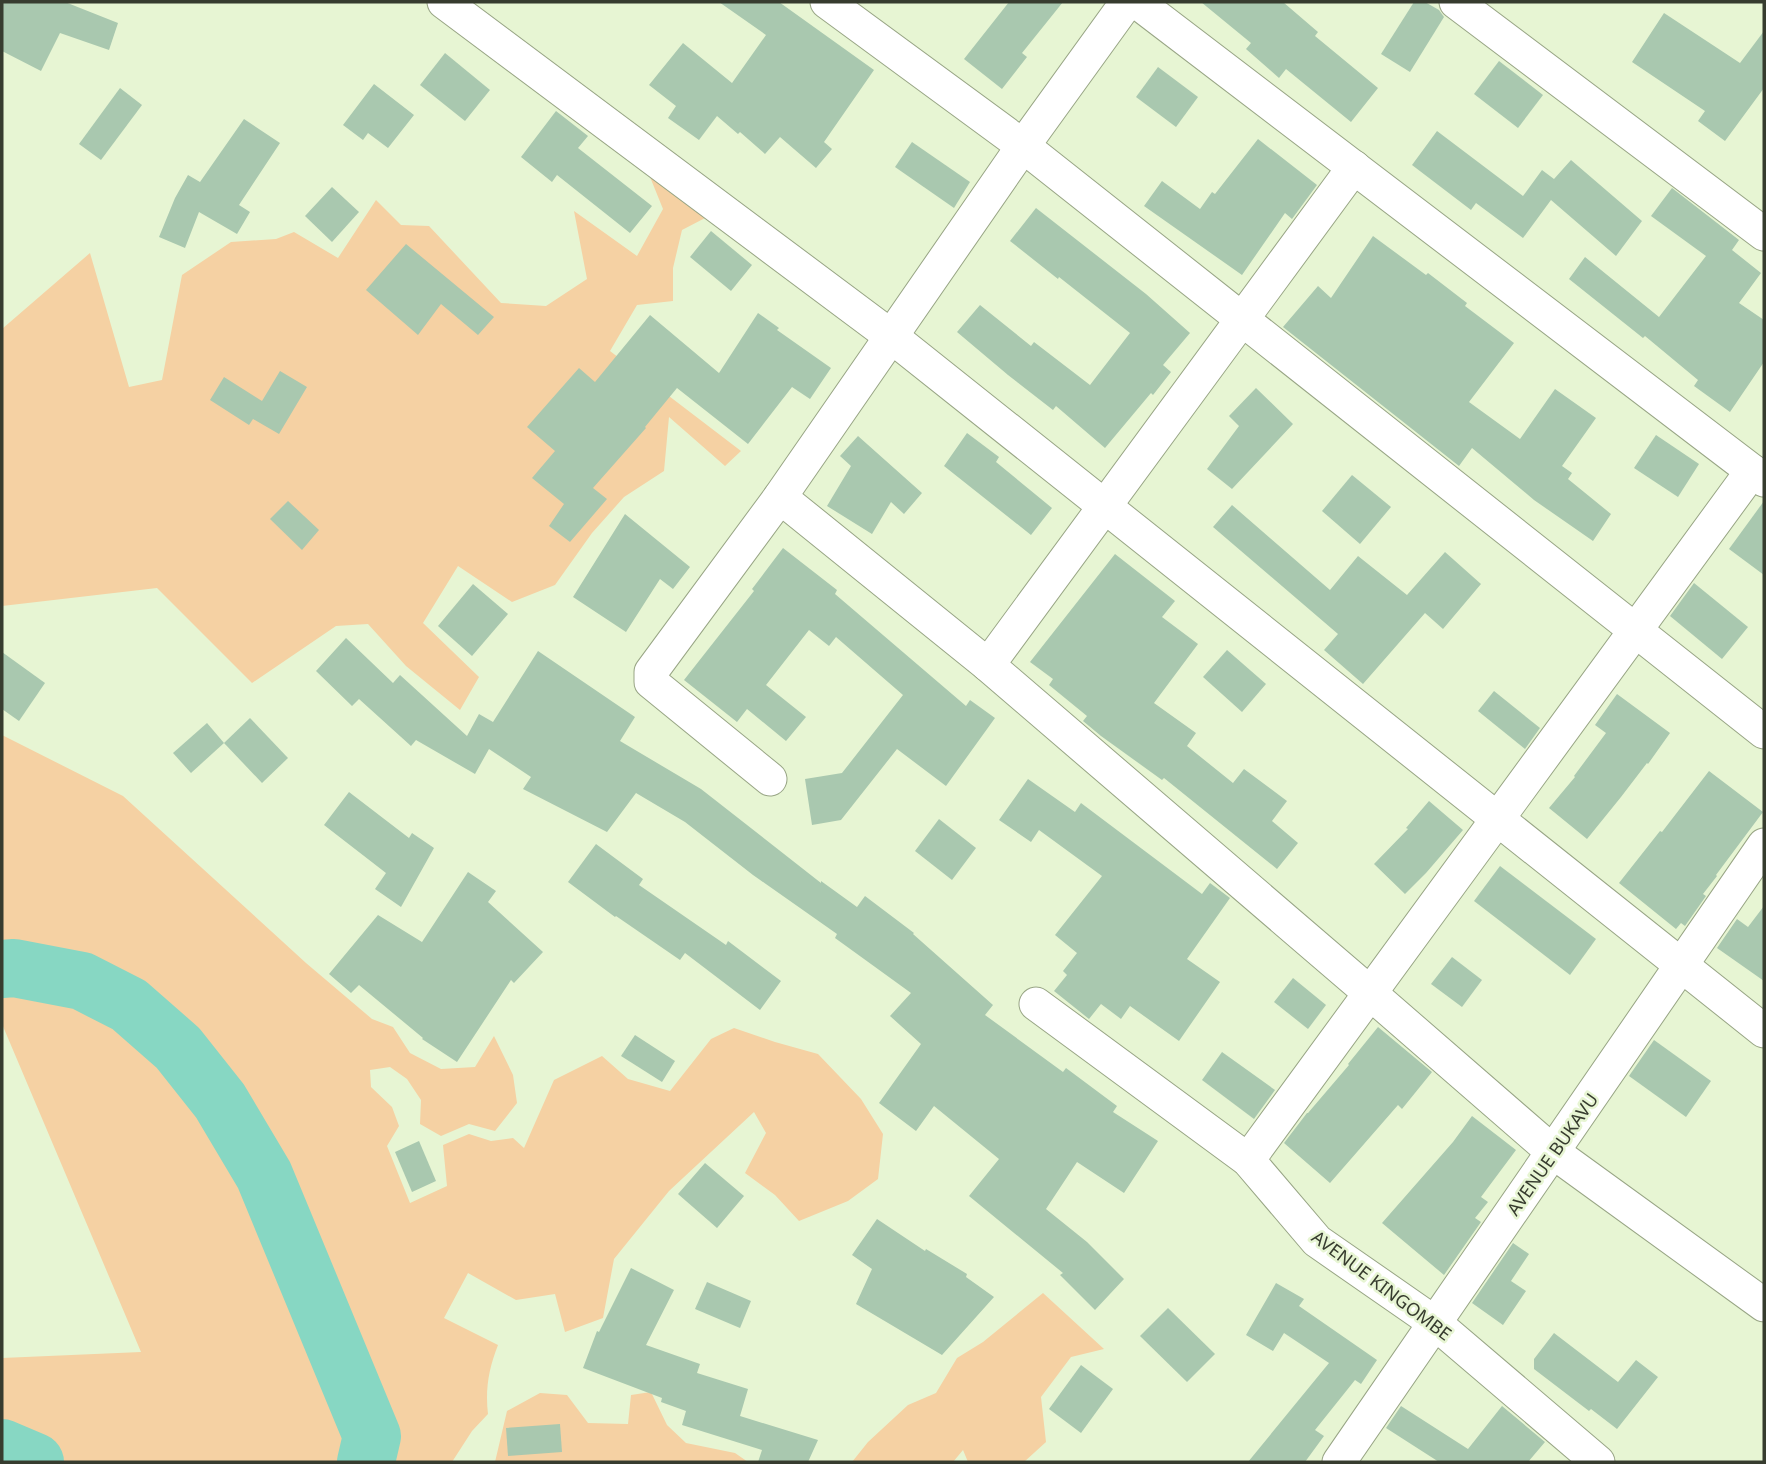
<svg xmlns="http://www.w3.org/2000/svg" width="1766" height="1464" font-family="'Noto Sans',sans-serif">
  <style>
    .green { fill: #f5d1a3 }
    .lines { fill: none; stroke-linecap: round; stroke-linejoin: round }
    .river { stroke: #87d7c3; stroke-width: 58 }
    .building { fill: #a9c8af }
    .minor-casing { stroke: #98a585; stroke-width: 35 }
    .minor { stroke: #fff; stroke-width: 33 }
    .labels { text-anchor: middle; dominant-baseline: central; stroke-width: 5; stroke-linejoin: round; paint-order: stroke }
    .street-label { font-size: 18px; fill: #373c2f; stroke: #e7f5d3 }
  </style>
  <rect width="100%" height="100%" fill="#e7f5d3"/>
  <g class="green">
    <path d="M 648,172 L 707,217 L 682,230 L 673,268 L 673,301 L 637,305 L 610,351 L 741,451 L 725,466 L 669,417 L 664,471 L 624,497 L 592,533 L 555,585 L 512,602 L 458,566 L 423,623 L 479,677 L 460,710 L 406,666 L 368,624 L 336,626 L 252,683 L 157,588 L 2,606 L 2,329 L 90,253 L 129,387 L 162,380 L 182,275 L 231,242 L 276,239 L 294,232 L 338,258 L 376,200 L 401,225 L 429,226 L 501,303 L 546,306 L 587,279 L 574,211 L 637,256 L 663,209 Z"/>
    <path d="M 2,735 L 123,796 L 306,963 L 372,1019 L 393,1027 L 410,1053 L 441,1069 L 475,1067 L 494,1036 L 513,1075 L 517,1103 L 495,1131 L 469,1124 L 441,1136 L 420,1124 L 421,1100 L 407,1079 L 390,1067 L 370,1070 L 371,1087 L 392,1107 L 399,1126 L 387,1146 L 410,1203 L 447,1186 L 443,1145 L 469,1134 L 491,1141 L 513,1138 L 524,1148 L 554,1080 L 602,1056 L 628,1079 L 670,1091 L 711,1039 L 734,1028 L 775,1042 L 818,1054 L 861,1099 L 883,1134 L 878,1179 L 848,1201 L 799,1221 L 775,1195 L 745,1173 L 766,1133 L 754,1112 L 669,1191 L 614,1259 L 603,1318 L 565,1332 L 555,1294 L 516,1300 L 468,1273 L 444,1318 L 498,1345 C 489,1368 485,1389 488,1414 L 472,1431 L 452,1462 L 2,1462 L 2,1358 L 141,1352 L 2,1024 Z"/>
    <path d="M 1043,1293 L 1104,1349 L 1071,1357 L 1041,1397 L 1046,1442 L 1024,1462 L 968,1462 L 963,1450 L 953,1462 L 852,1462 L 868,1442 L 908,1405 L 936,1393 L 957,1358 L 983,1342 Z"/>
    <path d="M 651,1392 L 667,1425 L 686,1443 L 735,1453 L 748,1462 L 495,1462 L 507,1411 L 540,1393 L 567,1395 L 588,1423 L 628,1424 L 631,1395 Z"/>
  </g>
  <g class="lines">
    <g class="river">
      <path d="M 2,969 L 14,968 L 82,981 L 129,1005 L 178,1048 L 220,1101 L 264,1175 L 372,1436 L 366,1462"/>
      <path d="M 2,1448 L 35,1462"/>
    </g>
  </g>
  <g class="building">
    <path d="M 2,2 L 65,2 L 118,23 L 109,50 L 60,33 L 41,71 L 2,51 Z"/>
    <path d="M 719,2 L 779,2 L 874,70 L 824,142 L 832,149 L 816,168 L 780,137 L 765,154 L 740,132 L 738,134 L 717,116 L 699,140 L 668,118 L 676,106 L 649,85 L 683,43 L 732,83 L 766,35 Z"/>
    <path d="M 1009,2 L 1063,2 L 1022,53 L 1027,57 L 1002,89 L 964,59 Z"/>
    <path d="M 1201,2 L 1283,2 L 1318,32 L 1315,36 L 1378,88 L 1351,122 L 1286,69 L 1279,78 L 1246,49 L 1251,43 Z"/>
    <path d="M 1414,2 L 1425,2 L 1439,10 L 1444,17 L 1410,72 L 1381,54 Z"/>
    <path d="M 1664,13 L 1740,63 L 1764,31 L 1764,88 L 1725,141 L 1698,121 L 1705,111 L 1632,62 Z"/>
    <path d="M 445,53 L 490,90 L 465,121 L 420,85 Z"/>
    <path d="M 1499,61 L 1543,95 L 1518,128 L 1474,94 Z"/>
    <path d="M 1158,67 L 1198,97 L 1176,127 L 1136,97 Z"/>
    <path d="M 374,84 L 414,115 L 388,148 L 368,133 L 363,140 L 343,125 Z"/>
    <path d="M 120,88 L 142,105 L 101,160 L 79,144 Z"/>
    <path d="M 556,111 L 588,136 L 578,148 L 652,206 L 630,233 L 557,175 L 552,182 L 521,157 Z"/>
    <path d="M 244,119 L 280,143 L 239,205 L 250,212 L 237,234 L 199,212 L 185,248 L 159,237 L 175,198 L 188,175 L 200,182 Z"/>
    <path d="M 1437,131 L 1523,196 L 1542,170 L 1554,179 L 1571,160 L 1642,221 L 1616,256 L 1551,200 L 1523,238 L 1476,203 L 1471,210 L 1412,165 Z"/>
    <path d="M 1258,139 L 1317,185 L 1292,219 L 1285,213 L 1242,275 L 1144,206 L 1162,181 L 1200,209 L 1212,192 L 1215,194 Z"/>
    <path d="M 912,142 L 970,182 L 954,208 L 895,167 Z"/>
    <path d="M 332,187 L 359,212 L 332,242 L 305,216 Z"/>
    <path d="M 1672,188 L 1739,240 L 1732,250 L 1761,273 L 1739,303 L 1764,320 L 1764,362 L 1730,412 L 1694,386 L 1698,380 L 1645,336 L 1643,338 L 1569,279 L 1585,257 L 1659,317 L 1706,256 L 1651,216 Z"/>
    <path d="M 1036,208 L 1146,294 L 1190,333 L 1163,365 L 1171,372 L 1153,395 L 1151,393 L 1105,448 L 1056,406 L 1053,410 L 1008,375 L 957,332 L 980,305 L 1031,346 L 1034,342 L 1090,385 L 1130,333 L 1059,277 L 1058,279 L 1010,241 Z"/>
    <path d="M 711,231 L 752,265 L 731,291 L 690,257 Z"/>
    <path d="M 1373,236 L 1426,275 L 1428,273 L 1467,303 L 1465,306 L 1514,343 L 1469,402 L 1520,439 L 1555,389 L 1596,418 L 1562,466 L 1572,473 L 1568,479 L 1611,514 L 1593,541 L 1534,500 L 1472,448 L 1459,466 L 1283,327 L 1318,286 L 1331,298 Z"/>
    <path d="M 406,244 L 494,317 L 478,335 L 441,304 L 418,335 L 366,290 Z"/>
    <path d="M 758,313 L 779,328 L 777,330 L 831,368 L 810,399 L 792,387 L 748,444 L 677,388 L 645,427 L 646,428 L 593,488 L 607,499 L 570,542 L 549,526 L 564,504 L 532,478 L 555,451 L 527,427 L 579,368 L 595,382 L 650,315 L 719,373 Z"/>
    <path d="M 280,371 L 307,387 L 279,434 L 253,419 L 249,425 L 210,400 L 224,377 L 262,401 Z"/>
    <path d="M 1256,388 L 1293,424 L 1232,489 L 1207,469 L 1239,426 L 1229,416 Z"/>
    <path d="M 967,433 L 999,457 L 996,462 L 1052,508 L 1031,535 L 944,466 Z"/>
    <path d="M 1656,435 L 1699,464 L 1678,497 L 1634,468 Z"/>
    <path d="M 858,436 L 922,493 L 904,514 L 891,502 L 872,534 L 827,506 L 851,466 L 840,456 Z"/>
    <path d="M 1352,475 L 1391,507 L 1360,544 L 1322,511 Z"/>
    <path d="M 288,501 L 319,530 L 302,550 L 270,519 Z"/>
    <path d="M 1764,501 L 1764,575 L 1729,549 Z"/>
    <path d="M 1232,505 L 1330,590 L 1358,556 L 1407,595 L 1445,552 L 1481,584 L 1443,629 L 1425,613 L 1363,684 L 1324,650 L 1338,634 L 1213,527 Z"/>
    <path d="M 625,514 L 690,567 L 673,589 L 660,579 L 626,632 L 573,597 Z"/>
    <path d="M 783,548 L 837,590 L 835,594 L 966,706 L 970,700 L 995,718 L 946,786 L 897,749 L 841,820 L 812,825 L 805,779 L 842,773 L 903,695 L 836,637 L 829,646 L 809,630 L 766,685 L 806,717 L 786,741 L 747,709 L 737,722 L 684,680 L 754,591 L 752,589 Z"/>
    <path d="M 1115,554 L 1175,601 L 1162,617 L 1198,644 L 1154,703 L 1196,733 L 1187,746 L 1233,783 L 1244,769 L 1287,801 L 1272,821 L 1298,843 L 1277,869 L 1164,778 L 1162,780 L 1101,736 L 1083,721 L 1087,716 L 1049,685 L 1053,679 L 1030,662 Z"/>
    <path d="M 1694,583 L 1748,627 L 1722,659 L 1670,616 Z"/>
    <path d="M 473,584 L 508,614 L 472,656 L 438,626 Z"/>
    <path d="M 346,638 L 393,683 L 400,675 L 467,736 L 479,714 L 493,722 L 538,651 L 635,717 L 620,741 L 701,789 L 821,883 L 821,881 L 857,907 L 865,896 L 914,933 L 913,934 L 993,1005 L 985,1015 L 1063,1072 L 1066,1068 L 1117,1106 L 1113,1112 L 1158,1141 L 1124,1193 L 1077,1162 L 1046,1209 L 1087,1242 L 1124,1279 L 1095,1310 L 1060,1275 L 1063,1273 L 969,1196 L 999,1159 L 934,1106 L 916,1131 L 879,1103 L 921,1044 L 890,1016 L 911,993 L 835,938 L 837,934 L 753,875 L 685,822 L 636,793 L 607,832 L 523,789 L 531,777 L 489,749 L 475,774 L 416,740 L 411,746 L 359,699 L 352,706 L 316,671 Z"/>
    <path d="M 1227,650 L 1266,684 L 1242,712 L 1203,677 Z"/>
    <path d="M 2,652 L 45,683 L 19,721 L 2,709 Z"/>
    <path d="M 1494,691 L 1540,728 L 1525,749 L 1478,711 Z"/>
    <path d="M 1617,694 L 1670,733 L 1648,764 L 1647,763 L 1621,797 L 1587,839 L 1549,808 L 1575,777 L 1574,776 L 1606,733 L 1595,725 Z"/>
    <path d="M 250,718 L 288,758 L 262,783 L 224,743 Z"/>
    <path d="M 207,723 L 224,743 L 191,773 L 173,753 Z"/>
    <path d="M 1709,771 L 1763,812 L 1716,875 L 1717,876 L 1703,894 L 1706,896 L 1685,926 L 1681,923 L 1676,929 L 1619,883 L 1660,831 L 1662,832 Z"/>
    <path d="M 1028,779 L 1075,812 L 1081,803 L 1202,894 L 1210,883 L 1230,898 L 1187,959 L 1220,982 L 1179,1041 L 1130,1006 L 1121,1019 L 1101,1004 L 1089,1019 L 1054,991 L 1067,975 L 1063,971 L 1077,953 L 1055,935 L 1102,876 L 1039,830 L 1031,842 L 999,820 Z"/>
    <path d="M 349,792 L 409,838 L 412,833 L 434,848 L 401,907 L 375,889 L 386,873 L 324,825 Z"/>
    <path d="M 1429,801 L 1463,830 L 1426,873 L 1405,894 L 1374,864 L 1408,829 L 1406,828 Z"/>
    <path d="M 939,819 L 976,848 L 952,880 L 915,851 Z"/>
    <path d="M 596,844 L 643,879 L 639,885 L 726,945 L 728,941 L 781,981 L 760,1010 L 685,953 L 680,960 L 616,916 L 615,917 L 568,882 Z"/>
    <path d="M 1500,866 L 1596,939 L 1570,975 L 1474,901 Z"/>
    <path d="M 468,872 L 496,891 L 488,902 L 543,952 L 514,983 L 511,980 L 457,1062 L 422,1039 L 423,1038 L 359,985 L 351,993 L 329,974 L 378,915 L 422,942 Z"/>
    <path d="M 1764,906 L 1764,981 L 1717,948 L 1737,919 L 1748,927 Z"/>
    <path d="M 1452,957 L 1482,980 L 1462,1007 L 1431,984 Z"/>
    <path d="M 1293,978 L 1326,1005 L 1308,1029 L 1274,1002 Z"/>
    <path d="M 1378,1027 L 1432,1072 L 1402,1109 L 1398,1105 L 1330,1183 L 1284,1143 L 1307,1113 L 1308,1113 L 1349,1065 L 1348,1064 Z"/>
    <path d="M 635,1035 L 675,1061 L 662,1082 L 621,1056 Z"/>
    <path d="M 1654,1040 L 1711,1081 L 1686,1117 L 1629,1076 Z"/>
    <path d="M 1222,1052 L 1275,1090 L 1254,1119 L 1202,1080 Z"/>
    <path d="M 1472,1116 L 1516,1150 L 1481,1197 L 1488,1202 L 1475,1218 L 1481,1222 L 1444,1275 L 1382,1223 L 1453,1142 Z"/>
    <path d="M 419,1141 L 436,1181 L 412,1192 L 395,1152 Z"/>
    <path d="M 705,1163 L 744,1196 L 717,1228 L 678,1194 Z"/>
    <path d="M 877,1219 L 925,1251 L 926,1249 L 967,1274 L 966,1277 L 994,1297 L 942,1355 L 856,1304 L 872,1269 L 852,1255 Z"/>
    <path d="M 1513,1243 L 1529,1254 L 1511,1281 L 1526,1291 L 1503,1325 L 1472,1303 Z"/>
    <path d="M 631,1268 L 674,1290 L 646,1345 L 700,1364 L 697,1373 L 748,1389 L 740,1416 L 818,1440 L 808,1462 L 758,1462 L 762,1450 L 682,1425 L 686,1411 L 661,1402 L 662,1398 L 583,1368 L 597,1331 L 599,1332 Z"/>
    <path d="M 707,1282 L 751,1301 L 740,1328 L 695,1309 Z"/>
    <path d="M 1276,1283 L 1304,1299 L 1299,1306 L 1377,1360 L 1361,1384 L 1355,1380 L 1315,1430 L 1324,1436 L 1305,1462 L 1248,1462 L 1329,1363 L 1284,1333 L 1273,1351 L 1246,1335 Z"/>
    <path d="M 1168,1308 L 1215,1354 L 1187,1382 L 1140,1336 Z"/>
    <path d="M 1554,1333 L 1618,1382 L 1636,1360 L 1658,1377 L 1617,1429 L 1591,1409 L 1589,1411 L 1534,1369 L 1534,1359 Z"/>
    <path d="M 1081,1365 L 1113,1389 L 1081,1433 L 1049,1409 Z"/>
    <path d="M 1401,1406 L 1468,1449 L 1502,1406 L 1545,1442 L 1528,1462 L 1439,1462 L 1386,1428 Z"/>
    <path d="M 560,1424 L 562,1452 L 508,1456 L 506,1428 Z"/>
  </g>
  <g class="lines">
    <g class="minor-casing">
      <g id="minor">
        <path d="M 444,2 L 892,337 L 1764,1031"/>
        <path d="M 827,2 L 1023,146 L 1764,732"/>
        <path d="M 1137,2 L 1764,480"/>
        <path d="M 1456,2 L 1764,234"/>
        <path d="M 780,497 L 988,665 L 1370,993 L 1553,1152 L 1764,1305"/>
        <path d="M 988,665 L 1354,167"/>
        <path d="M 770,779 L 651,682 L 651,672 L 780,497 L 1023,146 L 1127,2"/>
        <path d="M 1036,1004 L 1248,1160 L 1317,1241 L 1435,1323 L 1598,1462"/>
        <path d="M 1248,1160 L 1752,471"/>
        <path d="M 1339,1462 L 1764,845"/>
      </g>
    </g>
    <use href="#minor" class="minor"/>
  </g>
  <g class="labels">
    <g class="street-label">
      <text transform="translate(1552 1154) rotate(-55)">AVENUE BUKAVU</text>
      <text transform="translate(1382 1285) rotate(37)">AVENUE KINGOMBE</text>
    </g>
  </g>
  <rect width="1766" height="1464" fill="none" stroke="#373c2f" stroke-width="7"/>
</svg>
